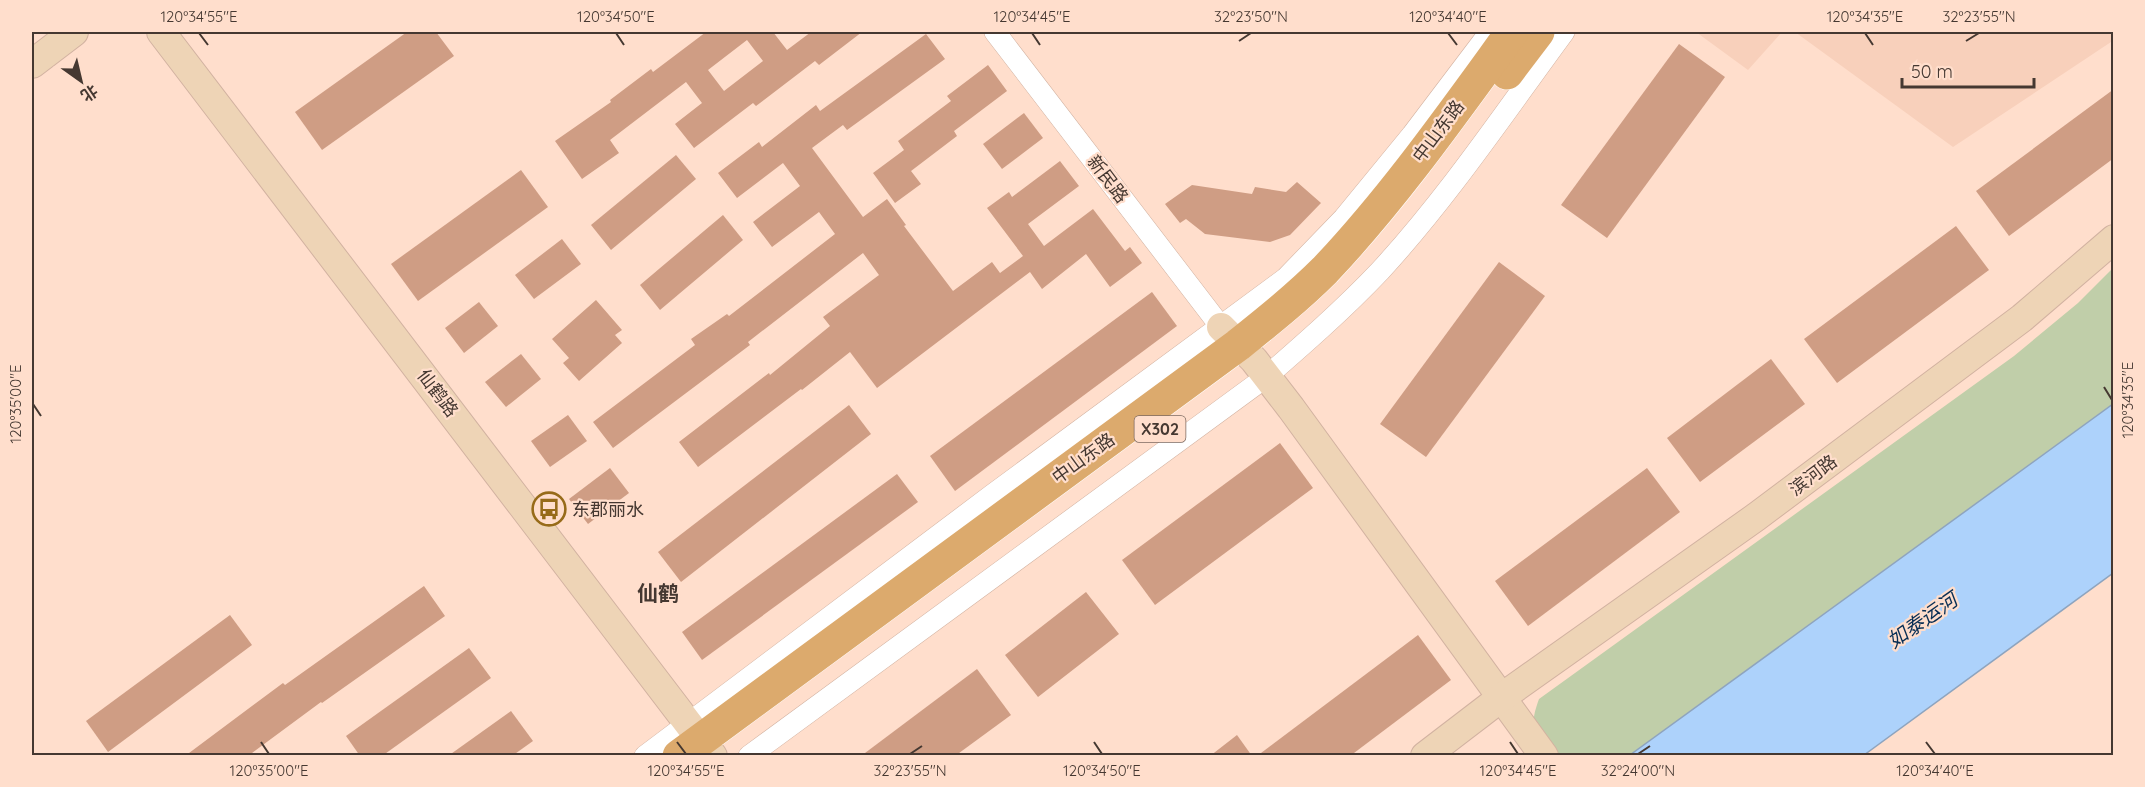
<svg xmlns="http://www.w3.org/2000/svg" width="2145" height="787" font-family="Quicksand,'Noto Sans SC',sans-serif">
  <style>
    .built { fill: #f8d0bb }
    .green { fill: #c0cea9 }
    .water { fill: #add2fb; stroke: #8ea4be; stroke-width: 1.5 }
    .building { fill: #cf9d84; fill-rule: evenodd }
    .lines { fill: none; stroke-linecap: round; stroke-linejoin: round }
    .street-casing { stroke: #d2b2a1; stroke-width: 22 }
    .secondary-casing { stroke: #d2b2a1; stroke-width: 30 }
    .primary-casing { stroke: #fff; stroke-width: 34 }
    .street { stroke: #fff; stroke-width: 21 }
    .secondary { stroke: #eed4b6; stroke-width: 28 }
    .primary { stroke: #dcaa6d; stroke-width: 33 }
    .ticks { fill: none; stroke: #453831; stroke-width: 2 }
    .labels { text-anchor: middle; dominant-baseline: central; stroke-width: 4.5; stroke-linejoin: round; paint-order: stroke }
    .shield { fill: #ffdecc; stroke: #7d6a60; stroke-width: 1.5 }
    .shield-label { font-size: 16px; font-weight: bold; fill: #453831 }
    .street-label { font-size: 18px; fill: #453831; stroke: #ffdecc }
    .poi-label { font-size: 18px; fill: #453831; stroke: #ffdecc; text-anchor: start }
    .water-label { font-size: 20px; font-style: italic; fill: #092f55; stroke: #ffdecc }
    .quarter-label { font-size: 21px; font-weight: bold; fill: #453831; stroke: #ffdecc }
    .neatline { fill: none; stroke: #453831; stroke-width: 2 }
    .ticks-label { font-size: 15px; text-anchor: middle; fill: #453831 }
  </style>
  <rect width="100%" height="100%" fill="#ffdecc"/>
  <g class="built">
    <path d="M 1696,32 L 1782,32 L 1748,70 Z"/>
    <path d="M 1795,32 L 2113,32 L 2114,40 L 1953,147 Z"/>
  </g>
  <path class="green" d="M 2113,268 L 2113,404 L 1630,755 L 1552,755 C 1535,732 1528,729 1539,699 L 2014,356 L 2078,303 Z"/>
  <path class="water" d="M 2113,404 L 2113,573 L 1864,755 L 1630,755 Z"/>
  <g class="building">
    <path d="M 407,32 L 436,32 L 454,56 L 322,150 L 295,112 Z"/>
    <path d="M 706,32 L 773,32 L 787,50 L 811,32 L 862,32 L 819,65 L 815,61 L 756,106 L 753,103 L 694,148 L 675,124 L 702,103 L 686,82 L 610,140 L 619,153 L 582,179 L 555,141 L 611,102 L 610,100 L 651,69 L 653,72 ZM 747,40 L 763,61 L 724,91 L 708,70 Z"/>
    <path d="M 926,34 L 945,59 L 847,130 L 843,125 L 812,148 L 863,217 L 887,199 L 906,225 L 904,226 L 953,291 L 992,262 L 1000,273 L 1023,256 L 987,208 L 1009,192 L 1012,197 L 1060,161 L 1079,186 L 1028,224 L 1044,246 L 1093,209 L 1125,251 L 1130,247 L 1142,263 L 1110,287 L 1086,254 L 1042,289 L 1030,272 L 877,388 L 850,352 L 802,390 L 801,389 L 698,467 L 679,442 L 769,373 L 770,375 L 830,326 L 823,317 L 879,275 L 863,253 L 748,342 L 750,345 L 613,448 L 593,422 L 695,345 L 691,339 L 727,314 L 729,316 L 835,234 L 819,212 L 772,247 L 753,222 L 800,186 L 783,163 L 737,198 L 718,173 L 759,142 L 762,147 L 816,105 L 820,111 Z"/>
    <path d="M 1679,44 L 1725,77 L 1607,238 L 1561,205 Z"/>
    <path d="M 988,65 L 1007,91 L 954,131 L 957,136 L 911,171 L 921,184 L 895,203 L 873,173 L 904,150 L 898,141 L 951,101 L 947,96 Z"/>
    <path d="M 2114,89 L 2114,158 L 2009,236 L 1976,191 Z"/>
    <path d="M 1024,113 L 1043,138 L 1002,169 L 983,144 Z"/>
    <path d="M 676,155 L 696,179 L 611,250 L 591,225 Z"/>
    <path d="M 521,170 L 548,207 L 418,301 L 391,264 Z"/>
    <path d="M 1297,182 L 1321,203 L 1290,235 L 1270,242 L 1205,234 L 1186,219 L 1180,223 L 1165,204 L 1192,185 L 1252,194 L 1255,187 L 1286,192 Z"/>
    <path d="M 723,215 L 743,240 L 660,310 L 640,285 Z"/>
    <path d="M 1956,226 L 1989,270 L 1837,383 L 1804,339 Z"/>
    <path d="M 562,239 L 581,264 L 534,299 L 515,275 Z"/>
    <path d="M 1499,262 L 1545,296 L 1426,457 L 1380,424 Z"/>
    <path d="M 1152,292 L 1177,326 L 955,491 L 930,456 Z"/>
    <path d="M 596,300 L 622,330 L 615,335 L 622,343 L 579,381 L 563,363 L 569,358 L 552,339 Z"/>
    <path d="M 479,302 L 498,326 L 464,353 L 445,328 Z"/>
    <path d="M 521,354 L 541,379 L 506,407 L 485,382 Z"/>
    <path d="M 1771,359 L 1805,404 L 1700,482 L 1667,438 Z"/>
    <path d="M 849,405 L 871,434 L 681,582 L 658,552 Z"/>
    <path d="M 568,415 L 587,441 L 550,467 L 531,441 Z"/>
    <path d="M 1280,443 L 1313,488 L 1155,605 L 1122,560 Z"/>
    <path d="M 610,468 L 629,493 L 588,524 L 569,499 Z"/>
    <path d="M 1647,468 L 1680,512 L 1528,626 L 1495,581 Z"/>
    <path d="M 897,474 L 918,502 L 702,660 L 682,632 Z"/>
    <path d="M 424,586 L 445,616 L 322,703 L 321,702 L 248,756 L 185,756 L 283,683 L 285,685 Z"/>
    <path d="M 1086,592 L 1119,634 L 1038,697 L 1005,655 Z"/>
    <path d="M 230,615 L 252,645 L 108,752 L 86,721 Z"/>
    <path d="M 1418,635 L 1451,680 L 1350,756 L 1257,756 Z"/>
    <path d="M 469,648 L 491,678 L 382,756 L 360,756 L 346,736 Z"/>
    <path d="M 977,669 L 1011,715 L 955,756 L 861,756 Z"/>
    <path d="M 511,711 L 533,741 L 512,756 L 448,756 Z"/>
    <path d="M 1237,735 L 1252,756 L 1210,756 Z"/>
  </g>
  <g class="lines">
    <g class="street-casing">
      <g id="street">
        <path d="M 995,32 L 1221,327"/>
        <path d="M 645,756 L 992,495 L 1286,278 L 1344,218 L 1412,135 L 1490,32"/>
        <path d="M 749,756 L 1266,377 C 1305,343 1344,309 1380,271 C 1448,197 1505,112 1564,32"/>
      </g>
    </g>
    <g class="secondary-casing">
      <g id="secondary">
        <path d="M 161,32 L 713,756"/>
        <path d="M 32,64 L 74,32"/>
        <path d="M 1221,327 L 1254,360 L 1291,408 L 1544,756"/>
        <path d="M 1425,756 L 1502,697 L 1756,517 L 2022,318 L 2114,239"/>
      </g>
    </g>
    <g class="primary-casing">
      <g id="primary">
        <path d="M 1507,73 L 1538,32"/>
        <path d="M 679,756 L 1238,345 C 1268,321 1298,297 1325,270 C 1394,197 1453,113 1512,32"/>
      </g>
    </g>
    <use href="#street" class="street"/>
    <use href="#secondary" class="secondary"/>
    <use href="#primary" class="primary"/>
  </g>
  <path class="ticks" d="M 199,33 L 208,45M 616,33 L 624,45M 1032,33 L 1040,45M 1448,33 L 1457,45M 1865,33 L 1873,45M 1239,41 L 1251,33M 1966,41 L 1979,33M 2104,387 L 2112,400M 33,404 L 41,416M 261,742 L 269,754M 677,742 L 686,754M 1094,742 L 1102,754M 1510,742 L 1518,754M 1926,742 L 1935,754M 910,754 L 922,746M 1638,754 L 1650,746"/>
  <defs>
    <g id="bus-ring" transform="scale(1.725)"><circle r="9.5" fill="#ffdecc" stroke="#976b19" stroke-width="1.5"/><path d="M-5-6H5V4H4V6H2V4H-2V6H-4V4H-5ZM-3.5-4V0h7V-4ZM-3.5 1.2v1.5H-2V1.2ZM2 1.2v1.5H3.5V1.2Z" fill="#976b19"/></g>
  </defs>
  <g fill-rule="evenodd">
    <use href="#bus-ring" x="549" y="509"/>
  </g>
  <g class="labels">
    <rect class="shield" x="1134.5" y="416" width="51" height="26" rx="4.5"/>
    <g class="shield-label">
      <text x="1160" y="429">X302</text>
    </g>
    <g class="street-label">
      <text transform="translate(1438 131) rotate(-53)">中山东路</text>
      <text transform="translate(1108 179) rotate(53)">新民路</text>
      <text transform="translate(438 393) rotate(53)">仙鹤路</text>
      <text transform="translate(1083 458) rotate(-36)">中山东路</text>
      <text transform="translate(1813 475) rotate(-37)">滨河路</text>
    </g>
    <g class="poi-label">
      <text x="572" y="509">东郡丽水</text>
    </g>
    <g class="water-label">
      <text transform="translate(1922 620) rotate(-35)">如泰运河</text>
    </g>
    <g class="quarter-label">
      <text x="658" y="593">仙鹤</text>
    </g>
  </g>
  <rect width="2145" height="787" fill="none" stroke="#ffdecc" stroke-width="66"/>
  <g transform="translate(81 81) rotate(146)" stroke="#ffdecc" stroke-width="4.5" paint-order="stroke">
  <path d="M0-4.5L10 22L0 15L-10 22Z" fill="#453831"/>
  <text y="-9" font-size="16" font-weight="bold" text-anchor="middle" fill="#453831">北</text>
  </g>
  <path d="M1902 78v9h132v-9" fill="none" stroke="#453831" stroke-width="3"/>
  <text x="1911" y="78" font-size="18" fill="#453831" stroke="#ffdecc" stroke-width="4.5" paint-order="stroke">50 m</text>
  <rect x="33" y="33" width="2079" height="721" class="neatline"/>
  <g class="ticks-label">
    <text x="199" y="22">120°34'55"E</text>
    <text x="616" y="22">120°34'50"E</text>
    <text x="1032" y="22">120°34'45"E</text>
    <text x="1251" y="22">32°23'50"N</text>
    <text x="1448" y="22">120°34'40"E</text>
    <text x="1865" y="22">120°34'35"E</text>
    <text x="1979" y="22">32°23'55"N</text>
    <text transform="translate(2128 400) rotate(-90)" y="5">120°34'35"E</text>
    <text transform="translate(16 404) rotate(-90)" y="5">120°35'00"E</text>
    <text x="269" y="776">120°35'00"E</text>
    <text x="686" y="776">120°34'55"E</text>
    <text x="910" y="776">32°23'55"N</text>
    <text x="1102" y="776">120°34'50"E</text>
    <text x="1518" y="776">120°34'45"E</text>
    <text x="1638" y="776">32°24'00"N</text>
    <text x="1935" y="776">120°34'40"E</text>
  </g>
</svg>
